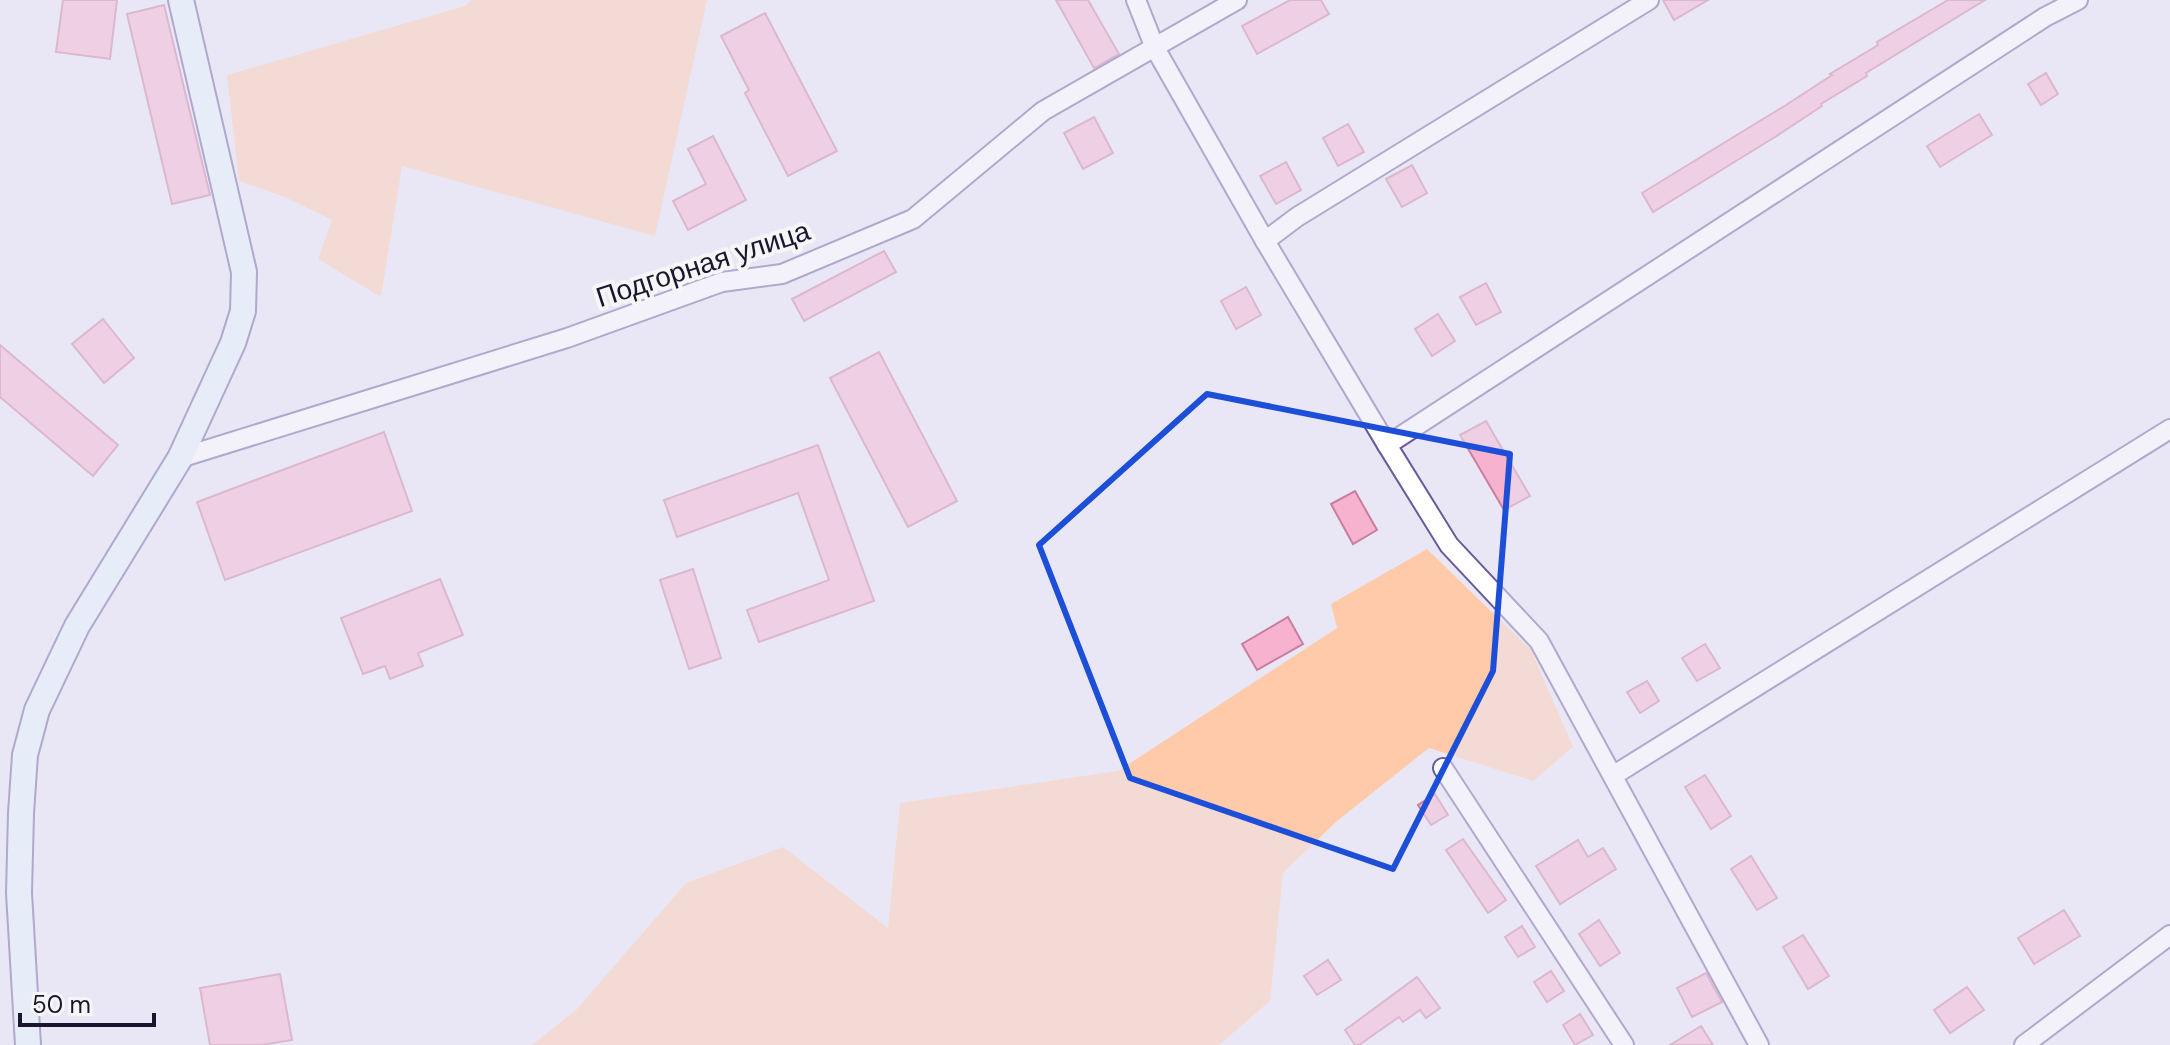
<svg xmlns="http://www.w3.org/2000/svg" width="2170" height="1045" font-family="'DM Sans',sans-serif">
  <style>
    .green { fill: #ffcaaa }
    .building { fill: #f6b2ce; stroke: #ca7e9e; stroke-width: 2 }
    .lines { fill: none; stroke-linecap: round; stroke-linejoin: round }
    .street-casing { stroke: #6a5b9c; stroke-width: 22 }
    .secondary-casing { stroke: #6a5b9c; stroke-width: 28 }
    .street { stroke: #fff; stroke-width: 18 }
    .secondary { stroke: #e3f2fa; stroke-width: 24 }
    .marked { fill: none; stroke: #1d4ed8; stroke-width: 6; stroke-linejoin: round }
    .labels { text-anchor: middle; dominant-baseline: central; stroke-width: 8; stroke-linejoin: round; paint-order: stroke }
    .street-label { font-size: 28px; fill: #1c1530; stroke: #f6f6f6 }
  </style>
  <rect width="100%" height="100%" fill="#e9e7f6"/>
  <g class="green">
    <path d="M 472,0 L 707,0 L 655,236 L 402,166 L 381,297 L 318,259 L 332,220 L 285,197 L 239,181 L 227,75 L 465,6 Z"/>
    <path d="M 1427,549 L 1531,650 L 1573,747 L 1533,781 L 1429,748 L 1337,821 L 1283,873 L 1270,1001 L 1219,1045 L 532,1045 L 577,1009 L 686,883 L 783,847 L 888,928 L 900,803 L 1118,771 L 1337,628 L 1331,604 Z"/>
  </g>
  <g class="building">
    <path d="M 63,0 L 117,0 L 110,59 L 56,52 Z"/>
    <path d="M 1056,0 L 1088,0 L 1119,54 L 1094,68 Z"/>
    <path d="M 1290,0 L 1321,0 L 1329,14 L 1257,54 L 1242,26 Z"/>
    <path d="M 1663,0 L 1708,0 L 1674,20 Z"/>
    <path d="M 1948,0 L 1985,0 L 1866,73 L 1867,76 L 1821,104 L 1822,106 L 1775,137 L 1653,212 L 1642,193 L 1786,105 L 1832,75 L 1830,74 L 1878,45 L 1877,42 Z"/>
    <path d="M 164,5 L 210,195 L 172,204 L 127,14 Z"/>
    <path d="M 765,13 L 837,151 L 788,176 L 745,93 L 749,90 L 721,36 Z"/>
    <path d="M 2046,73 L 2058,94 L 2041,105 L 2028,84 Z"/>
    <path d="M 1979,114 L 1992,135 L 1940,167 L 1927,146 Z"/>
    <path d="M 1094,117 L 1113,153 L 1083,169 L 1064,133 Z"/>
    <path d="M 1348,124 L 1364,152 L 1338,166 L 1323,138 Z"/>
    <path d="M 713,136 L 746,200 L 688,230 L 673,201 L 706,184 L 688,149 Z"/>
    <path d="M 1286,162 L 1301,190 L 1276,204 L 1260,176 Z"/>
    <path d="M 1412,165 L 1427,193 L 1402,207 L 1386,179 Z"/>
    <path d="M 884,251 L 896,272 L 804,321 L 792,299 Z"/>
    <path d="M 1486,283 L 1501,312 L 1476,325 L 1460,297 Z"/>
    <path d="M 1246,287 L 1261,315 L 1236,329 L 1221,301 Z"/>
    <path d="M 1438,314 L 1455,341 L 1432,356 L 1415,329 Z"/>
    <path d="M 103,319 L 134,358 L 104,383 L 72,344 Z"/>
    <path d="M 0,345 L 118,445 L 93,476 L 0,397 Z"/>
    <path d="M 879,352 L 957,501 L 908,527 L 830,378 Z"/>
    <path d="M 1486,421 L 1530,496 L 1504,510 L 1460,435 Z"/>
    <path d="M 384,432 L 412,511 L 225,580 L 197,502 Z"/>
    <path d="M 818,445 L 874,601 L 759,642 L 747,610 L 829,580 L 798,493 L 677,537 L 664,500 Z"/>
    <path d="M 1355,491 L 1377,530 L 1353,544 L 1331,504 Z"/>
    <path d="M 693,569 L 721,658 L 689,669 L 660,580 Z"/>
    <path d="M 440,579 L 463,635 L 418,653 L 423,666 L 390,679 L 385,666 L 363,674 L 341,618 Z"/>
    <path d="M 1288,617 L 1303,644 L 1257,670 L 1242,644 Z"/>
    <path d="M 1705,644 L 1720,668 L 1697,681 L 1682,658 Z"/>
    <path d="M 1647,681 L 1659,701 L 1640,713 L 1627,692 Z"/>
    <path d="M 1705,775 L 1731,816 L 1711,829 L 1685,787 Z"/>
    <path d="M 1435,794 L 1448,815 L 1431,825 L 1418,805 Z"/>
    <path d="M 1463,839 L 1506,900 L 1488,913 L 1446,850 Z"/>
    <path d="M 1578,840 L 1588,857 L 1603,848 L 1616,869 L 1560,904 L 1536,866 Z"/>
    <path d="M 1751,856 L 1777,898 L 1757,910 L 1731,869 Z"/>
    <path d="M 2064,910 L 2080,936 L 2034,964 L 2018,938 Z"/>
    <path d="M 1599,920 L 1620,953 L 1600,966 L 1579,934 Z"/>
    <path d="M 1522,926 L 1535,947 L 1518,957 L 1505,937 Z"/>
    <path d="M 1803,935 L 1829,976 L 1808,989 L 1783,947 Z"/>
    <path d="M 1328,960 L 1341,980 L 1317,995 L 1304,976 Z"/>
    <path d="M 1551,971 L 1564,991 L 1547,1002 L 1534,982 Z"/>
    <path d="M 1706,973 L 1722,1002 L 1692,1017 L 1677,988 Z"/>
    <path d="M 280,974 L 292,1040 L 261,1045 L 210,1045 L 200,988 Z"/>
    <path d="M 1417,977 L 1440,1008 L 1426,1018 L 1420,1010 L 1403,1022 L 1399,1017 L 1359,1045 L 1355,1045 L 1345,1030 Z"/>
    <path d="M 1967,987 L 1984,1010 L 1950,1033 L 1934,1010 Z"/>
    <path d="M 1580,1014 L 1593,1035 L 1575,1045 L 1563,1025 Z"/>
    <path d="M 1701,1026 L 1713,1045 L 1670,1045 Z"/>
  </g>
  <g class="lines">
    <g class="street-casing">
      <g id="street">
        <path d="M 1136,0 L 1155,48 L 1265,241 L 1387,445 L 1449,545 L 1539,641 L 1759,1045"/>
        <path d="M 1265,241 L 1297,217 L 1649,0"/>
        <path d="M 1387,445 L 2045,17 L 2078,0"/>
        <path d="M 180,458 L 567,338 L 722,282 L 782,274 L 913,219 L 1043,111 L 1237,0"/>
        <path d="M 1443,768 L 1624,1045"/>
        <path d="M 1614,775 L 2170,429"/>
        <path d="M 2024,1045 L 2170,935"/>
      </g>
    </g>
    <g class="secondary-casing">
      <path id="secondary" d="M 28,1045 L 19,893 L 21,813 L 25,755 L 37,710 L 77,626 L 180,458 L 233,343 L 243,311 L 244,272 L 181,0"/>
    </g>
    <use href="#street" class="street"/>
    <use href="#secondary" class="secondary"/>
  </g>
  <path d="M0 0H2170V1045H0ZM 1207,394 L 1510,454 L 1493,671 L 1393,869 L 1130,778 L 1039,545 Z" fill="#e9e7f6" fill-opacity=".55" fill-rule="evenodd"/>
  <path class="marked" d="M 1207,394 L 1510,454 L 1493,671 L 1393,869 L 1130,778 L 1039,545 Z"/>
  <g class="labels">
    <g class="street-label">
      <text transform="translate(703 264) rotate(-18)">Подгорная улица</text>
    </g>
  </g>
  <path d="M20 1013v12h134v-12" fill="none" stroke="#1c1530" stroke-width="4"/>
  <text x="32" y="1013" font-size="24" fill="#1c1530" stroke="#f6f6f6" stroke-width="6" paint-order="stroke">50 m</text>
</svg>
